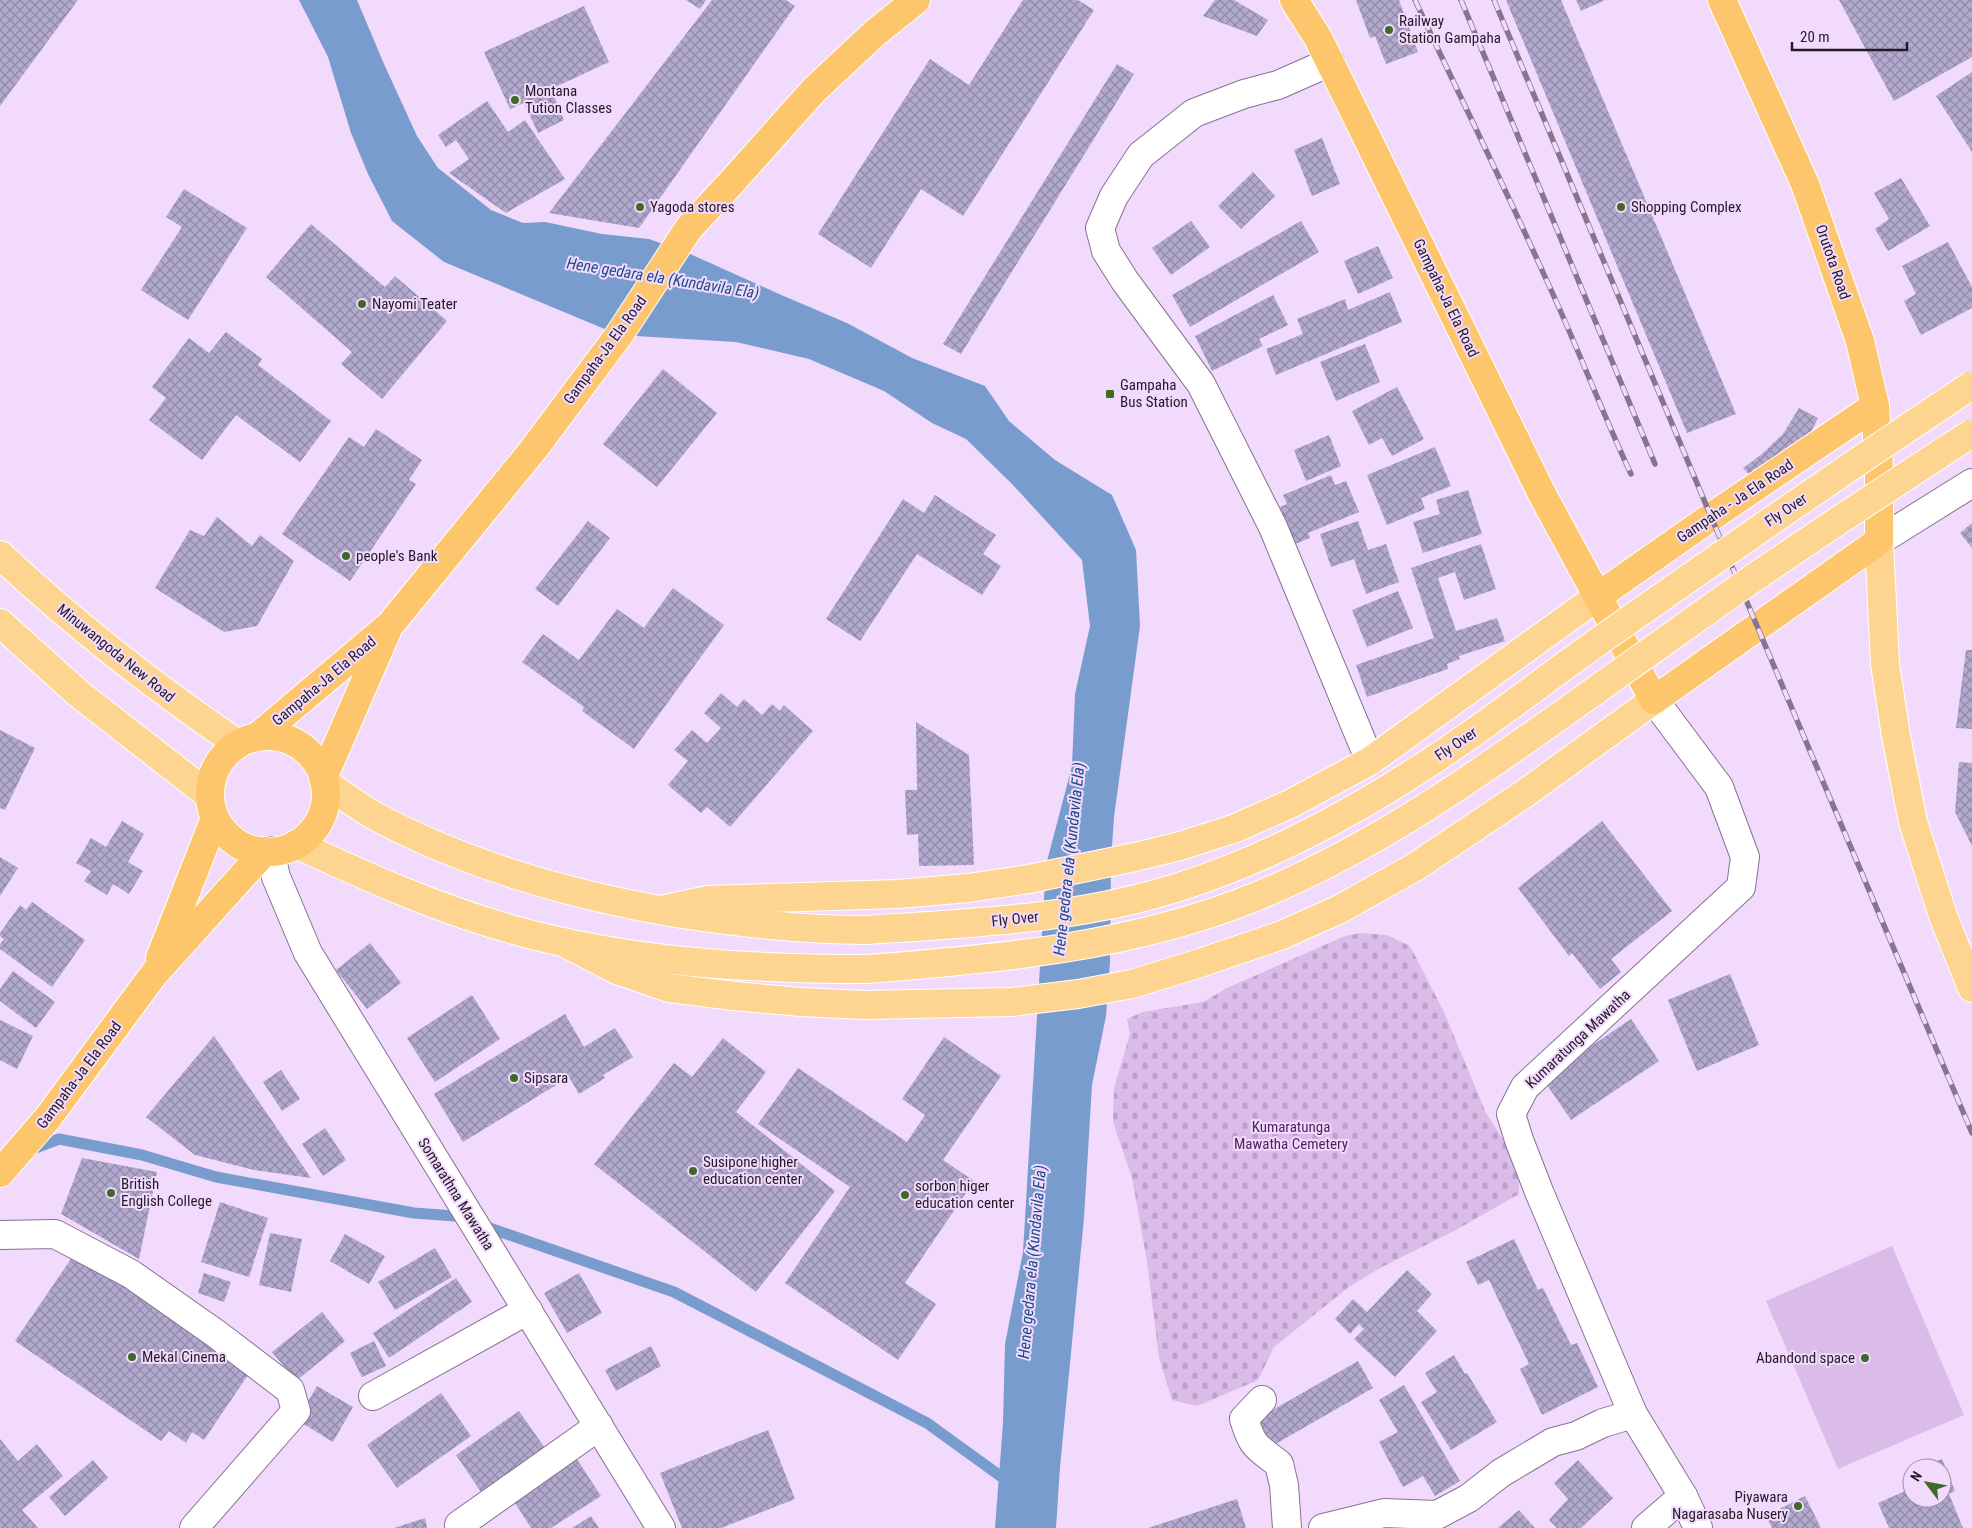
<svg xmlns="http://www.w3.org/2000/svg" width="1972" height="1528" font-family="'Roboto Condensed',sans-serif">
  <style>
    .cemetery { fill: url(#cemetery-stones) }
    .garden { fill: #dbbbe8 }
    .water { fill: #789ccd }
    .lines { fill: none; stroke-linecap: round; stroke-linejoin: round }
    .stream { stroke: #789ccd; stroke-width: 11 }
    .building { fill: url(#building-cross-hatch) }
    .minor-casing { stroke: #887191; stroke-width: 30 }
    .primary-casing { stroke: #fff; stroke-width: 30 }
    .trunk-casing { stroke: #fff; stroke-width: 30 }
    .minor { stroke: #fff; stroke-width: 28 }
    .primary { stroke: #fed491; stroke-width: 28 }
    .trunk { stroke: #fec66c; stroke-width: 28 }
    .rail-casing { stroke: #86758c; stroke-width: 5.5 }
    .rail { stroke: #f2dafd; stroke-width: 4; stroke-dasharray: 11; stroke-linecap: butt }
    .primary-bridge-casing { stroke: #fff; stroke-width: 30; stroke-linecap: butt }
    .primary-bridge { stroke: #fed491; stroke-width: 28 }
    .poi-dot { fill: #3e6926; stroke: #f2dafd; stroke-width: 2 }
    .labels { text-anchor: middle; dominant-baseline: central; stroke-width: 4; stroke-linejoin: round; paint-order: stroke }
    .poi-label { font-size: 15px; fill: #231a26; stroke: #f2dafd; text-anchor: start }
    .street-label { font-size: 15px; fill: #231a26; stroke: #f2dafd }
    .park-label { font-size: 15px; fill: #4f2260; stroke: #f2dafd }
    .water-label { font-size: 16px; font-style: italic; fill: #1b4b87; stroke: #f2dafd }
  </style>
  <defs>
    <pattern id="cemetery-stones" width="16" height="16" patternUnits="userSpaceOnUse" patternTransform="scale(1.25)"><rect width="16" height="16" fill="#dbbbe8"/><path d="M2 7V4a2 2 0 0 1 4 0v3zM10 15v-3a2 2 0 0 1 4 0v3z" fill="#bca0c7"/></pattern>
    <pattern id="building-cross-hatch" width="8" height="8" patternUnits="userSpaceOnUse" patternTransform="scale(1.25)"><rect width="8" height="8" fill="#b2a9ce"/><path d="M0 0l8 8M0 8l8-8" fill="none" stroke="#9089a7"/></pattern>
  </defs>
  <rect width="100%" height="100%" fill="#f2dafd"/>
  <path class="cemetery" d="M 1360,933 L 1387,935 L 1410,946 L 1444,1012 L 1486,1113 L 1504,1141 L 1519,1175 L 1519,1194 L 1456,1230 L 1380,1268 L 1349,1287 L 1274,1347 L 1258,1380 L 1197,1406 L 1172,1400 L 1159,1358 L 1147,1261 L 1132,1178 L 1113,1122 L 1114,1088 L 1130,1034 L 1127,1019 L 1143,1012 L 1203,1002 L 1227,988 L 1345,936 Z"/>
  <path class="garden" d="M 1892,1246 L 1964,1415 L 1838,1469 L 1766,1301 Z"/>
  <path class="water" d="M 299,0 L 357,0 L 384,64 L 417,136 L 438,168 L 491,210 L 523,223 L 545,222 L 602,234 L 649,239 L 688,253 L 779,294 L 847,323 L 912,358 L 985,386 L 1009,421 L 1055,460 L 1112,495 L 1136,550 L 1140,626 L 1114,817 L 1111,861 L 1110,962 L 1106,1016 L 1092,1085 L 1084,1218 L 1060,1467 L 1056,1528 L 995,1528 L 1003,1423 L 1005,1344 L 1023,1252 L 1046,865 L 1072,766 L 1075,694 L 1090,626 L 1082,560 L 1012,484 L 966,439 L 932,423 L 884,391 L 809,359 L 736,342 L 619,335 L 444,262 L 392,221 L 368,174 L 351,133 L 328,57 Z"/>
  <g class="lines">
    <g class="stream">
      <path d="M 30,1150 L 59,1139 L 142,1155 L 216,1177 L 414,1213 L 455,1216 L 466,1219"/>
      <path d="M 481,1225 L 674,1292 L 927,1423 L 1010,1483"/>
    </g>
  </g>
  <g class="building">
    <path d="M 0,0 L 78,0 L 0,106 Z"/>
    <path d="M 686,0 L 706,0 L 700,9 Z"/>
    <path d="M 712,0 L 786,0 L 795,6 L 639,228 L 549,213 Z"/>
    <path d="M 1023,0 L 1078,0 L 1094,10 L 963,216 L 921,189 L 871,268 L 818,234 L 930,59 L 969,85 Z"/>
    <path d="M 1215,0 L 1234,0 L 1268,20 L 1257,36 L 1203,16 Z"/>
    <path d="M 1356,0 L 1399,0 L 1418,52 L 1386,64 L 1375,36 L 1370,38 Z"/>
    <path d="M 1506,0 L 1561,0 L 1736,414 L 1687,433 Z"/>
    <path d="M 1576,0 L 1605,0 L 1581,11 Z"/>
    <path d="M 1839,0 L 1972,0 L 1972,57 L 1894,101 Z"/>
    <path d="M 584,6 L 609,62 L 551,89 L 564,120 L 538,133 L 524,103 L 510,109 L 484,52 Z"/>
    <path d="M 1117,64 L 1134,74 L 961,354 L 943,344 Z"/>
    <path d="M 1972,72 L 1972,152 L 1936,96 Z"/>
    <path d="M 487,101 L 508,132 L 525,120 L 565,179 L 506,213 L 449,173 L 469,159 L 456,140 L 446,147 L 438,135 Z"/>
    <path d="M 1322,138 L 1340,184 L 1312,196 L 1294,150 Z"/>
    <path d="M 1253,172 L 1275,196 L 1241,229 L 1218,206 Z"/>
    <path d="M 1901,178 L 1930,226 L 1888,251 L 1875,229 L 1889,219 L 1874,193 Z"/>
    <path d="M 184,189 L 247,228 L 188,320 L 141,290 L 182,227 L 166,217 Z"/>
    <path d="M 1191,221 L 1210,247 L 1171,275 L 1152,248 Z"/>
    <path d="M 1301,221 L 1319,252 L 1190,327 L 1172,295 Z"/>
    <path d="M 311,224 L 385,287 L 395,276 L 447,321 L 382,399 L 341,364 L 352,352 L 266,277 Z"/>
    <path d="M 1948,242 L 1972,287 L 1972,308 L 1921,335 L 1904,301 L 1916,294 L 1902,266 Z"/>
    <path d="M 1378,246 L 1393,278 L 1358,294 L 1344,261 Z"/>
    <path d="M 1390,292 L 1402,322 L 1276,375 L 1266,349 L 1303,334 L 1297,319 L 1345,299 L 1348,310 Z"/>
    <path d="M 1273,295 L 1288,325 L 1259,339 L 1263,346 L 1212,371 L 1195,336 Z"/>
    <path d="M 226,332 L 262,359 L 258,365 L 331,421 L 300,462 L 236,415 L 202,460 L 149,420 L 166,398 L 152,387 L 189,338 L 209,353 Z"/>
    <path d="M 1365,344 L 1380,382 L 1336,401 L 1320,362 Z"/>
    <path d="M 663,369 L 717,413 L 657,487 L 603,444 Z"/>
    <path d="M 1397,387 L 1424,439 L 1392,456 L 1382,438 L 1369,445 L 1352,411 Z"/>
    <path d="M 1799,408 L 1818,418 L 1808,438 L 1758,483 L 1743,468 L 1762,454 L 1783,434 Z"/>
    <path d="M 376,429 L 422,460 L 409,480 L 416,484 L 350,581 L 282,534 L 349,437 L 364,447 Z"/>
    <path d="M 1329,435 L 1341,466 L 1306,481 L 1294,450 Z"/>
    <path d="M 1435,447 L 1451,486 L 1421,498 L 1425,509 L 1387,525 L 1367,475 Z"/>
    <path d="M 1331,475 L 1335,485 L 1346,481 L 1359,512 L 1308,533 L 1310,538 L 1295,544 L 1280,507 L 1287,504 L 1283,495 Z"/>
    <path d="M 1468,490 L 1482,534 L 1423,553 L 1413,522 L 1440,514 L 1436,500 Z"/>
    <path d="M 935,495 L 996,535 L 983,554 L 1001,566 L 982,595 L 917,554 L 860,641 L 826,619 L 903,499 L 924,513 Z"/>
    <path d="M 217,517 L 252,546 L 260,535 L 294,561 L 257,626 L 224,632 L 155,588 L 190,530 L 204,536 Z"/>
    <path d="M 588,521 L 610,538 L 558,606 L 535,589 Z"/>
    <path d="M 1358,521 L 1368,550 L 1386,544 L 1399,582 L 1366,594 L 1354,559 L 1331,567 L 1320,534 Z"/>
    <path d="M 1972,523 L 1972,548 L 1960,533 Z"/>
    <path d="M 1481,544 L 1496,589 L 1464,600 L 1455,572 L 1438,578 L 1456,631 L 1497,618 L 1505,641 L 1459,656 L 1460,659 L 1447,664 L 1448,669 L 1367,697 L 1356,665 L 1434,638 L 1411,568 Z"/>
    <path d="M 673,588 L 724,625 L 634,749 L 582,711 L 584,707 L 522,662 L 543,634 L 579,660 L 617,609 L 644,628 Z"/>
    <path d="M 1398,591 L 1413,628 L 1367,647 L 1352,610 Z"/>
    <path d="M 1966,650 L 1972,650 L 1972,729 L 1956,728 Z"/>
    <path d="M 721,693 L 737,707 L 744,699 L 762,715 L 772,704 L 780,711 L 784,705 L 813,731 L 730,827 L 707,807 L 701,813 L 668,785 L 688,761 L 674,750 L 692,730 L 707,743 L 721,728 L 704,713 Z"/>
    <path d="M 916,722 L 969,755 L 974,865 L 919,866 L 918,834 L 907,835 L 905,790 L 917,790 Z"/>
    <path d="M 0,730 L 35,748 L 5,810 L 0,808 Z"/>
    <path d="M 1959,762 L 1972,763 L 1972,846 L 1955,812 Z"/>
    <path d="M 122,821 L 144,834 L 128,862 L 143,871 L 129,894 L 113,884 L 107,895 L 84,881 L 91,871 L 76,863 L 91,838 L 106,847 Z"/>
    <path d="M 1602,821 L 1672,911 L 1611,959 L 1621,972 L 1600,989 L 1572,953 L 1569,956 L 1518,888 Z"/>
    <path d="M 0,857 L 18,868 L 0,896 Z"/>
    <path d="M 32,902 L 85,940 L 52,987 L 0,949 L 0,944 L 4,939 L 0,936 L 0,933 L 20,905 L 26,910 Z"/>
    <path d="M 370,943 L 401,983 L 367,1009 L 336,970 Z"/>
    <path d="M 13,971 L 55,1002 L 36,1028 L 0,1001 L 0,989 Z"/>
    <path d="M 1730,974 L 1759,1045 L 1697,1071 L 1668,1000 Z"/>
    <path d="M 472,995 L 500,1039 L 435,1082 L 407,1038 Z"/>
    <path d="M 565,1014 L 584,1047 L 615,1028 L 633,1057 L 603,1075 L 605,1078 L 579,1094 L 569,1077 L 463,1142 L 434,1094 Z"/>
    <path d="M 1631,1019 L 1659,1061 L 1571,1120 L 1543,1079 Z"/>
    <path d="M 0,1020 L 33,1036 L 17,1069 L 0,1060 Z"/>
    <path d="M 214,1036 L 311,1178 L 254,1170 L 195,1155 L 146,1117 Z"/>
    <path d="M 944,1037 L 1001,1076 L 943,1160 L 974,1181 L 905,1283 L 936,1304 L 898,1360 L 785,1283 L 850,1187 L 758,1124 L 798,1068 L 907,1142 L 925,1115 L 902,1099 Z"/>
    <path d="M 723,1038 L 766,1072 L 736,1112 L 835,1191 L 756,1292 L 594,1164 L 674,1063 L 692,1077 Z"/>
    <path d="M 281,1070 L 300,1099 L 282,1111 L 263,1082 Z"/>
    <path d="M 325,1128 L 346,1160 L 323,1176 L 302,1144 Z"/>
    <path d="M 82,1158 L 157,1172 L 139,1259 L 61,1214 Z"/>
    <path d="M 220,1202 L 268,1218 L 249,1277 L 201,1262 Z"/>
    <path d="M 270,1233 L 302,1239 L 291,1292 L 259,1285 Z"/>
    <path d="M 345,1234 L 385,1256 L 369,1284 L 330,1261 Z"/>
    <path d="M 1514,1239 L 1538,1290 L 1543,1288 L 1571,1345 L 1577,1343 L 1598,1387 L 1542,1415 L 1520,1369 L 1529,1364 L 1489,1280 L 1478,1285 L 1466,1262 Z"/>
    <path d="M 435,1248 L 452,1277 L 395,1310 L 378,1282 Z"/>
    <path d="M 75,1253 L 250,1372 L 204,1440 L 192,1432 L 186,1443 L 169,1431 L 161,1441 L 15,1341 Z"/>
    <path d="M 1407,1270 L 1432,1294 L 1417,1311 L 1437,1331 L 1395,1377 L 1354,1339 L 1364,1329 L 1359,1324 L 1350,1334 L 1335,1319 L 1353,1299 L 1367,1312 Z"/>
    <path d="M 204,1273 L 231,1282 L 224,1302 L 198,1293 Z"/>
    <path d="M 579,1273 L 602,1313 L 567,1333 L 544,1293 Z"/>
    <path d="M 456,1278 L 472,1302 L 389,1358 L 373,1333 Z"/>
    <path d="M 322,1312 L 345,1341 L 296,1381 L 272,1352 Z"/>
    <path d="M 374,1341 L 386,1366 L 362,1377 L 350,1353 Z"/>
    <path d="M 651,1346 L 661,1366 L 616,1391 L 605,1370 Z"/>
    <path d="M 1454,1355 L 1465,1374 L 1467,1373 L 1497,1422 L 1451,1450 L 1421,1402 L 1437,1392 L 1425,1373 Z"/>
    <path d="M 1358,1361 L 1373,1388 L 1272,1446 L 1257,1419 Z"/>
    <path d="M 1404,1385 L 1460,1481 L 1435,1496 L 1423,1476 L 1403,1487 L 1379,1442 L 1398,1432 L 1379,1400 Z"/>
    <path d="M 317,1386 L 353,1407 L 333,1442 L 297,1420 Z"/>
    <path d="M 441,1393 L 471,1436 L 397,1488 L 367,1445 Z"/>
    <path d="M 519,1411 L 547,1451 L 483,1495 L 456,1455 Z"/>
    <path d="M 768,1430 L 795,1499 L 721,1528 L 682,1528 L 660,1473 Z"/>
    <path d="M 0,1439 L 18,1461 L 37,1444 L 63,1476 L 22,1510 L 38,1528 L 0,1528 Z"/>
    <path d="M 573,1453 L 601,1496 L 551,1528 L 531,1528 L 510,1495 Z"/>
    <path d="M 1942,1459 L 1955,1491 L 1949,1494 L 1963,1528 L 1889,1528 L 1878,1503 L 1912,1488 L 1912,1498 L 1942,1498 L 1942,1468 L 1919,1468 Z"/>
    <path d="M 93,1460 L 108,1478 L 65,1516 L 49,1497 Z"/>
    <path d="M 1578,1460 L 1613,1498 L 1581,1528 L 1557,1528 L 1549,1520 L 1568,1499 L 1554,1483 Z"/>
    <path d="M 1805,1496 L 1821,1528 L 1772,1528 L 1766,1516 Z"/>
    <path d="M 1237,1499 L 1246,1528 L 1148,1528 Z"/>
    <path d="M 1519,1510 L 1535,1528 L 1498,1528 Z"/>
    <path d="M 591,1516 L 599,1528 L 572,1528 Z"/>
    <path d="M 425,1518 L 427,1528 L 394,1528 Z"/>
  </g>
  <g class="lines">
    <g class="minor-casing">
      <g id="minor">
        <path d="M 1330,62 L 1278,85 L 1244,94 L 1194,113 L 1141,155 L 1114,196 L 1100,228 L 1106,251 L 1125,281 L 1201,384 L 1273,527 L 1370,761"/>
        <path d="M 1879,541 L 1972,483"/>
        <path d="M 1654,700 L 1719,787 L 1745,857 L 1741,887 L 1525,1087 L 1511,1114 L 1519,1140 L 1540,1194 L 1633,1414 L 1683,1496 L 1698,1528"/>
        <path d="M 270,851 L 276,877 L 308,953 L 661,1528"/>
        <path d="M 0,1235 L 55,1234 L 131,1274 L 215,1333 L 290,1390 L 296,1411 L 194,1528"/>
        <path d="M 373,1396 L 528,1310"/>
        <path d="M 1262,1400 L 1244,1419 C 1253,1448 1256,1446 1279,1464 L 1284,1485 L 1287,1528"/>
        <path d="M 459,1525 L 599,1426"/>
        <path d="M 1323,1528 L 1384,1513 L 1437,1515 L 1469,1498 L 1501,1473 L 1553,1442 L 1576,1436 L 1603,1423 L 1633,1414"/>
        <path d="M 1646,1528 L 1683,1496"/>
      </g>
    </g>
    <g class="primary-casing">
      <g id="primary">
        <path d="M 1879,541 L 1885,664 L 1896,736 L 1913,822 L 1943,916 L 1972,988"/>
        <path d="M 0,555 C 74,624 154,687 238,744"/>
        <path d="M 0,623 L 79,694 L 210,796"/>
        <path d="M 324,782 C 341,793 357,806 375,816 C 468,866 571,895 676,913 C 740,923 802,930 867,930"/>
        <path d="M 296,844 C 367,877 438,909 514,930 C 628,962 748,969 867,969"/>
        <path d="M 661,910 L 708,900 L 898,894 L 968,888 L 1029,879 L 1135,857 L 1180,846 L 1236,828 L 1292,803 L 1370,761 L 1597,597"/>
        <path d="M 563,942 L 617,970 L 669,988 L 734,996 L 801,1002 L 864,1005 L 1012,1002 L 1078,994 L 1132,984 L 1200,963 L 1282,935 L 1340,909 L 1415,867 L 1524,794 L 1654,700"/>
      </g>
    </g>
    <g class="trunk-casing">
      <g id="trunk">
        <path d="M 1294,0 L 1318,38 L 1543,496 L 1654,700 L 1879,541 L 1879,468 L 1875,406 L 1860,341 L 1805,184 L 1722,0"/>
        <path d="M 1597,597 L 1711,517 L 1875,406"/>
        <circle cx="268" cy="794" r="58"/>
        <path d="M 257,737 L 390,625 L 533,450 L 619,335 L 689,228 L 730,184 L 814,90 L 875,33 L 916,0"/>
        <path d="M 323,778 L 387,631"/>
        <path d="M 160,958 L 215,818"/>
        <path d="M 0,1173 L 47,1119 L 154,974 L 265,851"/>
      </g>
    </g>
    <use href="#minor" class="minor"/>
    <use href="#primary" class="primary"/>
    <use href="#trunk" class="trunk"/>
    <g class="rail-casing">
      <g id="rail">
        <path d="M 1415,0 C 1458,93 1504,185 1546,279 C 1576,343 1601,410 1631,474"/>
        <path d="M 1461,0 L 1655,464"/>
        <path d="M 1494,0 L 1757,626 L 1972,1133"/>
      </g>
    </g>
    <use href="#rail" class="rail"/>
    <g class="primary-bridge-casing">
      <g id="primary-bridge">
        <path d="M 867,930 C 974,923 1083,919 1185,885 C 1281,854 1371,803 1454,746 C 1504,712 1552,674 1602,639 C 1724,553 1847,468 1972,385"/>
        <path d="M 867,969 C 998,959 1132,947 1255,897 C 1390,842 1506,754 1624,670 C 1677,633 1729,594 1783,558 C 1846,515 1909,474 1972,433"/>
      </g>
    </g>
    <use href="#primary-bridge" class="primary-bridge"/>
  </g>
  <g class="poi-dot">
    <circle cx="1389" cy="30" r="5"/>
    <circle cx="515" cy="100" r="5"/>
    <circle cx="640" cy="207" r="5"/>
    <circle cx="1621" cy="207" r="5"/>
    <circle cx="362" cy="304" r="5"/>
    <rect x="1105" y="389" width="10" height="10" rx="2.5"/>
    <circle cx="346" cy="556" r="5"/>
    <circle cx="514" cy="1078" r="5"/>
    <circle cx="693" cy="1171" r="5"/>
    <circle cx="111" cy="1193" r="5"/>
    <circle cx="905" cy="1195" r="5"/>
    <circle cx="132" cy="1357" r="5"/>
    <circle cx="1865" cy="1358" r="5"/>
    <circle cx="1798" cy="1506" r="5"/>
  </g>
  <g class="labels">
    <g class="poi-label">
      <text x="1399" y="21">Railway<tspan x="1399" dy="17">Station Gampaha</tspan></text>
      <text x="525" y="91">Montana<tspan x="525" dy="17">Tution Classes</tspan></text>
      <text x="650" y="207">Yagoda stores</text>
      <text x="1631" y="207">Shopping Complex</text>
      <text x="372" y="304">Nayomi Teater</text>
      <text x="1120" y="385">Gampaha<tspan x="1120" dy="17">Bus Station</tspan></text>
      <text x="356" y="556">people's Bank</text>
      <text x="524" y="1078">Sipsara</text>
      <text x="703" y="1162">Susipone higher<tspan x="703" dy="17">education center</tspan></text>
      <text x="121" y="1184">British<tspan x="121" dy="17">English College</tspan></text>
      <text x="915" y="1186">sorbon higer<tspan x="915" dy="17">education center</tspan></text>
      <text x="142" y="1357">Mekal Cinema</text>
      <text x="1855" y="1358" text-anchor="end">Abandond space</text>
      <text x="1788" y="1497" text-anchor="end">Piyawara<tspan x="1788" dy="17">Nagarasaba Nusery</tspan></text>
    </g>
    <g class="street-label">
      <text transform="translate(1833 262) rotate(71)">Orutota Road</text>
      <text transform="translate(1446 298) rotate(64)">Gampaha-Ja Ela Road</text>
      <text transform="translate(605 350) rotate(-54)">Gampaha-Ja Ela Road</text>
      <text transform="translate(1735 501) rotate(-34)">Gampaha - Ja Ela Road</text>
      <text transform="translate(1786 510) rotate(-34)">Fly Over</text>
      <text transform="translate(116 653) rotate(39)">Minuwangoda New Road</text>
      <text transform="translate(324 681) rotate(-40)">Gampaha-Ja Ela Road</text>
      <text transform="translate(1456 744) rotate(-34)">Fly Over</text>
      <text transform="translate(1015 919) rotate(-6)">Fly Over</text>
      <text transform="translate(1578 1039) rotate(-43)">Kumaratunga Mawatha</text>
      <text transform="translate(79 1075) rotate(-53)">Gampaha-Ja Ela Road</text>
      <text transform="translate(456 1194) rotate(58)">Somarathna Mawatha</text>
    </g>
    <g class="park-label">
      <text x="1291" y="1127">Kumaratunga<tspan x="1291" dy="17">Mawatha Cemetery</tspan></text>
    </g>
    <g class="water-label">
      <text transform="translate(663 278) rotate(9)">Hene gedara ela (Kundavila Ela)</text>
      <text transform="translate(1069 859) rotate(-84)">Hene gedara ela (Kundavila Ela)</text>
      <text transform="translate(1032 1262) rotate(-85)">Hene gedara ela (Kundavila Ela)</text>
    </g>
  </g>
  <g transform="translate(1927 1483) rotate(302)"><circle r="24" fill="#f2dafd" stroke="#9f8da7"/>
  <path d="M0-4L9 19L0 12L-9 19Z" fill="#3e6926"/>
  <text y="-8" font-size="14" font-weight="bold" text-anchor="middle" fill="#231a26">N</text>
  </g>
  <path d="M1792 42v8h115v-8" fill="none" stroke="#231a26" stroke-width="2.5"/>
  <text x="1800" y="42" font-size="15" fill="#231a26" stroke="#f2dafd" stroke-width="4" paint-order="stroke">20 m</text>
</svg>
